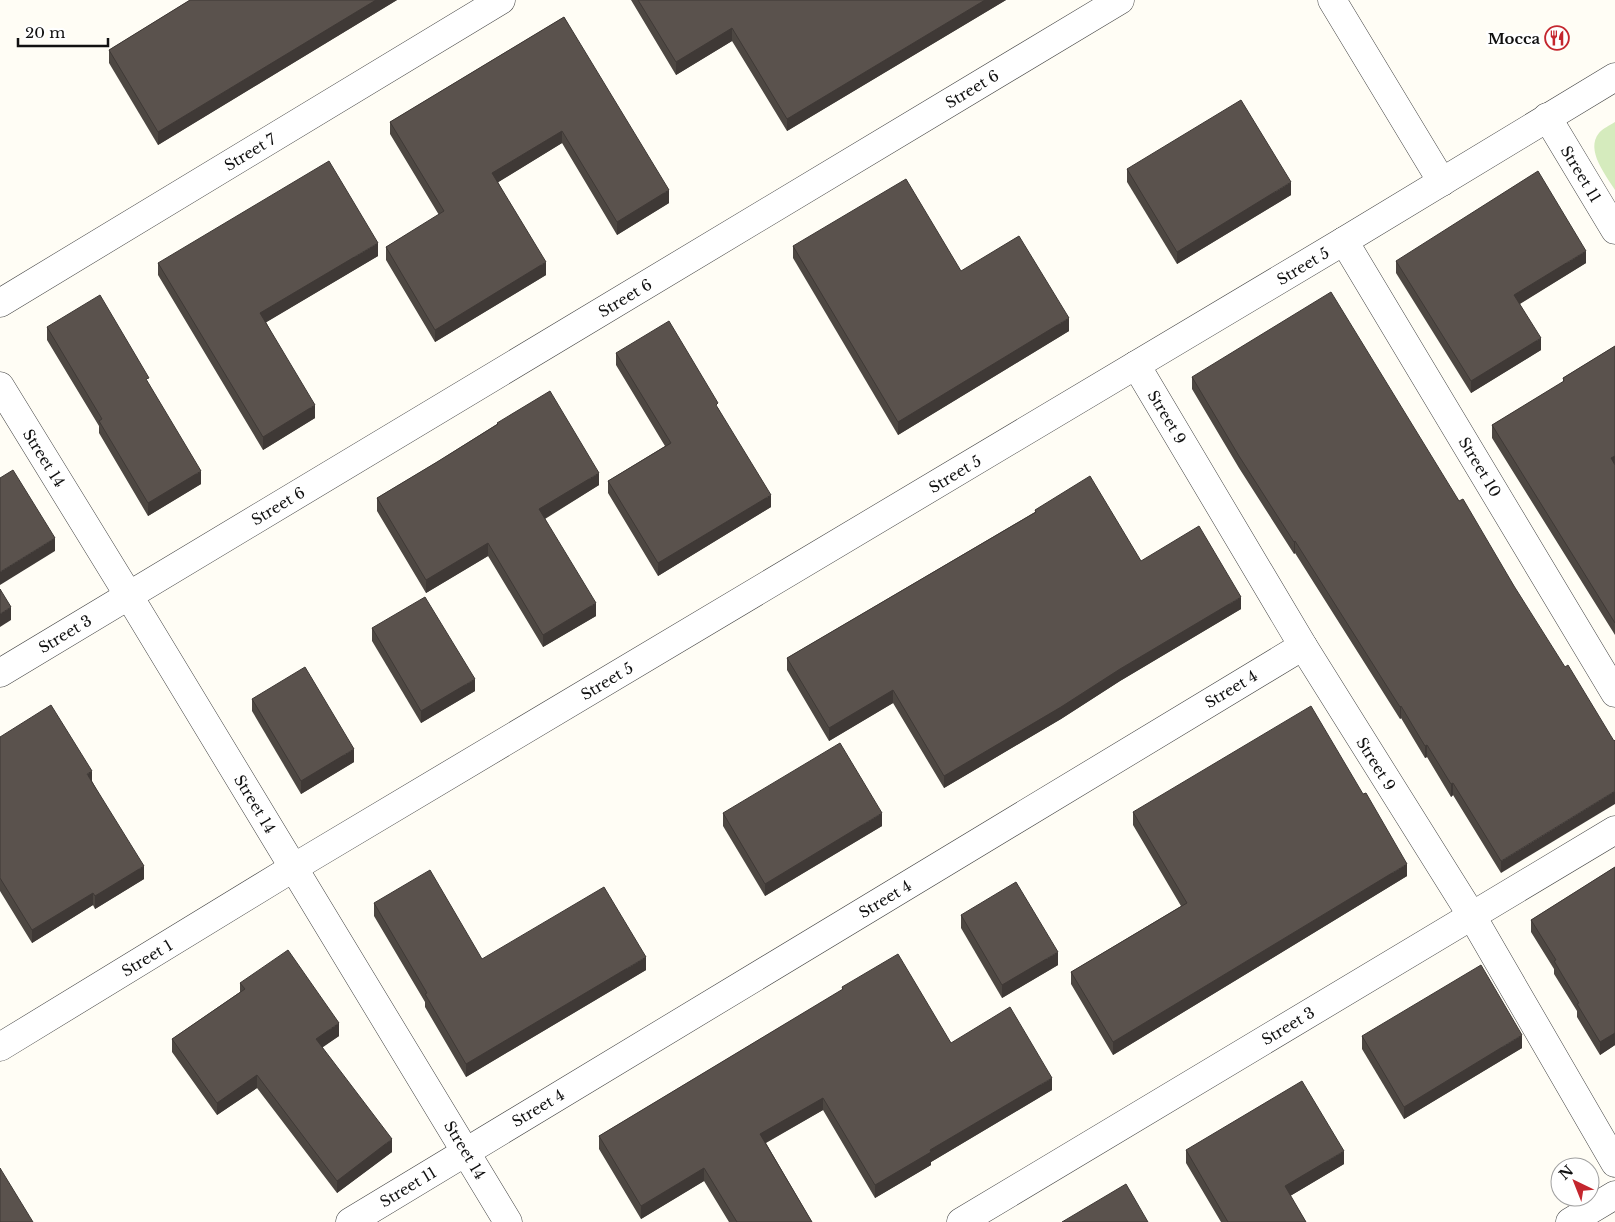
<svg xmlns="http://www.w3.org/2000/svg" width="1615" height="1222" font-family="'Libre Baskerville',serif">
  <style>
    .green { fill: #d5ebbd }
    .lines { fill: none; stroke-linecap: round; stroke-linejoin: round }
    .street-casing { stroke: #444; stroke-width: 29 }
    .street { stroke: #fff; stroke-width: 28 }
    .wall { fill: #4d4742 }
    .shaded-wall { fill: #3f3936 }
    .building { fill: #5a524d; stroke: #3f3936 }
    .labels { text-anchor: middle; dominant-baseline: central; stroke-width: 5; stroke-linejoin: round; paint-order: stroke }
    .poi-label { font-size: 15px; font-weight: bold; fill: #111; stroke: #fff; text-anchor: end }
    .street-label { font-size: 15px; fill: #111; stroke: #fff }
  </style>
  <rect width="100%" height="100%" fill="#fffdf5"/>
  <path class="green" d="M 1615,122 L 1615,190 C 1606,175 1585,150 1599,133 C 1602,129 1610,125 1615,122 Z"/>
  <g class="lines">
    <g class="street-casing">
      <g id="street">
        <path d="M 1332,0 L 1442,182"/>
        <path d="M 1547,117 L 1615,230"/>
        <path d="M 1344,241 L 1615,693"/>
        <path d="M 0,303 L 501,0"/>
        <path d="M 1136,365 L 1303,646 L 1472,916 L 1615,1163"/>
        <path d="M 0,386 L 129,596 L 508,1222"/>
        <path d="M 0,673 L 1120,0"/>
        <path d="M 0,1047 L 293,868 L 1344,241 L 1615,77"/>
        <path d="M 350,1222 L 1303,646"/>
        <path d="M 961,1222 L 1615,830"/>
        <path d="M 1570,1222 L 1615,1195"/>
      </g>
    </g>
    <use href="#street" class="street"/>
  </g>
  <g class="wall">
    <path d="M 190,0 L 397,0 L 158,145 L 109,63 L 109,50 Z"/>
    <path d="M 631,0 L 1006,0 L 787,131 L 732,41 L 676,75 Z"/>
    <path d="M 564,17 L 669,203 L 617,235 L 562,143 L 498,182 L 546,275 L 435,342 L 386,260 L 386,247 L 439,215 L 390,134 L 390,122 Z"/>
    <path d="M 1127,169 L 1291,195 L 1177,264 L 1127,182 Z"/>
    <path d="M 793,246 L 961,271 L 1069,331 L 898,435 L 793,258 Z"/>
    <path d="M 378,256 L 266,322 L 315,418 L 263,450 L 158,275 L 158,263 Z"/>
    <path d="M 1396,261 L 1586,263 L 1520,304 L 1541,350 L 1471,393 L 1396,273 Z"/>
    <path d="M 47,327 L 149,384 L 201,484 L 148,516 L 99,433 L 99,426 L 47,340 Z"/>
    <path d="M 1615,346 L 1615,635 L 1492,438 L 1492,425 L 1563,382 L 1563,378 Z"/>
    <path d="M 616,353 L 718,408 L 771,507 L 658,576 L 608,493 L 608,481 L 665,446 L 616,365 Z"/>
    <path d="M 1192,377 L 1459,501 L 1514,586 L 1501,873 L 1453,795 L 1451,797 L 1427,757 L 1425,758 L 1401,718 L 1400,719 L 1295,553 L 1294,554 L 1239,468 L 1192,389 Z"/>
    <path d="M 497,423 L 599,485 L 545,519 L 596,616 L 543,647 L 488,556 L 426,593 L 377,511 L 377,498 L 437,462 L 497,424 Z"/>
    <path d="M 1035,510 L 1241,609 L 1120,681 L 1061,719 L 944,788 L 893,703 L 829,741 L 787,670 L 787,658 L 1035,512 Z"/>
    <path d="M 372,628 L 475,691 L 421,723 L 372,641 Z"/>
    <path d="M 252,699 L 354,762 L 301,794 L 252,711 Z"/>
    <path d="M 0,737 L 92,781 L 144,879 L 95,909 L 93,905 L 32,943 L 0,891 Z"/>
    <path d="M 1133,812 L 1407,876 L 1113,1055 L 1071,984 L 1071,972 L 1181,906 L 1133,825 Z"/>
    <path d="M 723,813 L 882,826 L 765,896 L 723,826 Z"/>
    <path d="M 1615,867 L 1615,1045 L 1600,1055 L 1577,1017 L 1577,1011 L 1554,974 L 1554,969 L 1531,932 L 1531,920 Z"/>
    <path d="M 374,903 L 482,959 L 646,970 L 466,1077 L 425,1007 L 425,1002 L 374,916 Z"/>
    <path d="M 961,915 L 1058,965 L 1002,998 L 961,928 Z"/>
    <path d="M 240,983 L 339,1036 L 322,1047 L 392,1152 L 337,1193 L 257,1088 L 217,1115 L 172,1052 L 172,1039 L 240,992 Z"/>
    <path d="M 842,987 L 951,1043 L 1052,1090 L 931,1162 L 931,1165 L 875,1198 L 823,1110 L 766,1143 L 812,1222 L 729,1222 L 704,1181 L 641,1219 L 599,1149 L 599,1136 L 842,990 Z"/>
    <path d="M 1362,1036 L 1522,1048 L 1404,1119 L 1362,1049 Z"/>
    <path d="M 1186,1150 L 1344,1164 L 1290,1196 L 1306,1222 L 1221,1222 L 1186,1163 Z"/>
  </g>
  <g class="shaded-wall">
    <path d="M 376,0 L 397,0 L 158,145 L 158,132 Z"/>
    <path d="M 985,0 L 1006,0 L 787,131 L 787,119 Z"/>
    <path d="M 732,28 L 732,41 L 676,75 L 676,62 Z"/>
    <path d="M 562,131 L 562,143 L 492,186 L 492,173 Z"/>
    <path d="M 1291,182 L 1291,195 L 1177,264 L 1177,252 Z"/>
    <path d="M 669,190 L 669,203 L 617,235 L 617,222 Z"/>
    <path d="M 378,243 L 378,256 L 260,326 L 260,313 Z"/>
    <path d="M 1586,251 L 1586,263 L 1514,307 L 1514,295 Z"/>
    <path d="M 546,262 L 546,275 L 435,342 L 435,330 Z"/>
    <path d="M 1069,318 L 1069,331 L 898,435 L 898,422 Z"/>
    <path d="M 1541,338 L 1541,350 L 1471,393 L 1471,381 Z"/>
    <path d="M 315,405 L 315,418 L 263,450 L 263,437 Z"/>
    <path d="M 1615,456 L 1615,468 L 1611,458 Z"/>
    <path d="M 201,471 L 201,484 L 148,516 L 148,503 Z"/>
    <path d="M 599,473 L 599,485 L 539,522 L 539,509 Z"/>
    <path d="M 771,495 L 771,507 L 658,576 L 658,563 Z"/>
    <path d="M 55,538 L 55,551 L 0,585 L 0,572 Z"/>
    <path d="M 1295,541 L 1295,553 L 1294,554 L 1294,542 Z"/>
    <path d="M 488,543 L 488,556 L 426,593 L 426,580 Z"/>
    <path d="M 1241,597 L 1241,609 L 1120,681 L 1061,719 L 944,788 L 944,776 L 1120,669 Z"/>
    <path d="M 596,603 L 596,616 L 543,647 L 543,635 Z"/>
    <path d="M 11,607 L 11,620 L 0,627 L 0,614 Z"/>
    <path d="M 475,679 L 475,691 L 421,723 L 421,711 Z"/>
    <path d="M 893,690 L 893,703 L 829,741 L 829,728 Z"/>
    <path d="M 1401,706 L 1401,718 L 1400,719 L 1400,707 Z"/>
    <path d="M 1427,745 L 1427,757 L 1425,758 L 1425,746 Z"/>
    <path d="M 354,749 L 354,762 L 301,794 L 301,781 Z"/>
    <path d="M 92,771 L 92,784 L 87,774 Z"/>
    <path d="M 1453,783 L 1453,795 L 1451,797 L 1451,784 Z"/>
    <path d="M 1615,791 L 1615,804 L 1501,873 L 1501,861 Z"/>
    <path d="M 882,813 L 882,826 L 765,896 L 765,884 Z"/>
    <path d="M 1407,864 L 1407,876 L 1113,1055 L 1113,1042 Z"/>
    <path d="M 144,866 L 144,879 L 95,909 L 95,896 Z"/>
    <path d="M 93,893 L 93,905 L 32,943 L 32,930 Z"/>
    <path d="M 1058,952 L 1058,965 L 1002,998 L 1002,985 Z"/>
    <path d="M 646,957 L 646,970 L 466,1077 L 466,1064 Z"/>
    <path d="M 339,1023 L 339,1036 L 316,1052 L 316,1039 Z"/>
    <path d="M 1615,1033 L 1615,1045 L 1600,1055 L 1600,1042 Z"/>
    <path d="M 1522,1035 L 1522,1048 L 1404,1119 L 1404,1107 Z"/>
    <path d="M 257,1075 L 257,1088 L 217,1115 L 217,1103 Z"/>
    <path d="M 1052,1078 L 1052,1090 L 931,1162 L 931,1165 L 875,1198 L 875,1185 L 930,1150 Z"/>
    <path d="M 823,1098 L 823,1110 L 760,1146 L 760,1134 Z"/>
    <path d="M 392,1139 L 392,1152 L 337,1193 L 337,1181 Z"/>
    <path d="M 1344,1151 L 1344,1164 L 1285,1199 L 1285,1186 Z"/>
    <path d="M 704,1168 L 704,1181 L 641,1219 L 641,1206 Z"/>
  </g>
  <g class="building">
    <path d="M 190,0 L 376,0 L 158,132 L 109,50 Z"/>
    <path d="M 638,0 L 985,0 L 787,119 L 732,28 L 676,62 Z"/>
    <path d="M 564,17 L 669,190 L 617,222 L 562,131 L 492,173 L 546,262 L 435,330 L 386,247 L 444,211 L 390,122 Z"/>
    <path d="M 1241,100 L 1291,182 L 1177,252 L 1127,169 Z"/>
    <path d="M 329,161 L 378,243 L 260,313 L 315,405 L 263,437 L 158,263 Z"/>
    <path d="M 1538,171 L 1586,251 L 1514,295 L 1541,338 L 1471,381 L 1396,261 Z"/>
    <path d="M 906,179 L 961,271 L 1019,236 L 1069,318 L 898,422 L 793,246 Z"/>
    <path d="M 1331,292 L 1459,501 L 1463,499 L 1514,586 L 1565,667 L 1568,665 L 1614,741 L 1615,740 L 1615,791 L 1501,861 L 1453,783 L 1451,784 L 1427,745 L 1425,746 L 1401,706 L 1400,707 L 1295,541 L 1294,542 L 1239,456 L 1192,377 Z"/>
    <path d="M 100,295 L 149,378 L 146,379 L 201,471 L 148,503 L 99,421 L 102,419 L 47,327 Z"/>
    <path d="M 669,321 L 718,403 L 716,405 L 771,495 L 658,563 L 608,481 L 671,443 L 616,353 Z"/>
    <path d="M 1615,346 L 1615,456 L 1611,458 L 1615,465 L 1615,623 L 1492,425 L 1564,381 L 1563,378 Z"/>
    <path d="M 550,391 L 599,473 L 539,509 L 596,603 L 543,635 L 488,543 L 426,580 L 377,498 L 437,462 L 498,424 L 497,423 Z"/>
    <path d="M 13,470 L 55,538 L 0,572 L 0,478 Z"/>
    <path d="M 1090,476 L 1141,561 L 1199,526 L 1241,597 L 1120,669 L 1061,707 L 944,776 L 893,690 L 829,728 L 787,658 L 1036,512 L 1035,510 Z"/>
    <path d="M 0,589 L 11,607 L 0,614 Z"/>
    <path d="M 425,597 L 475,679 L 421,711 L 372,628 Z"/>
    <path d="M 305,667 L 354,749 L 301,781 L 252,699 Z"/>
    <path d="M 51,705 L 92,771 L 87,774 L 144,866 L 95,896 L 93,893 L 32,930 L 0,878 L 0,737 Z"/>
    <path d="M 1311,706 L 1363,794 L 1366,793 L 1407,864 L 1113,1042 L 1071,972 L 1187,903 L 1133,812 Z"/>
    <path d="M 840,743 L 882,813 L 765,884 L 723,813 Z"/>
    <path d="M 1615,867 L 1615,1033 L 1600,1042 L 1577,1004 L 1579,1003 L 1554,961 L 1556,960 L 1531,920 Z"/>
    <path d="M 430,870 L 482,959 L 604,887 L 646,957 L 466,1064 L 425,994 L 427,993 L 374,903 Z"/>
    <path d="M 1016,882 L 1058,952 L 1002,985 L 961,915 Z"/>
    <path d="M 288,950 L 339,1023 L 316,1039 L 392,1139 L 337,1181 L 257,1075 L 217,1103 L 172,1039 L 245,989 L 240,983 Z"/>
    <path d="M 898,954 L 951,1043 L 1010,1007 L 1052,1078 L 930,1150 L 931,1152 L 875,1185 L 823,1098 L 760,1134 L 812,1222 L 737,1222 L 704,1168 L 641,1206 L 599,1136 L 843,989 L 842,987 Z"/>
    <path d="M 1481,965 L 1522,1035 L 1404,1107 L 1362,1036 Z"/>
    <path d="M 1302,1081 L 1344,1151 L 1285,1186 L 1306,1222 L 1228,1222 L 1186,1150 Z"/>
    <path d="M 0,1168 L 33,1222 L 0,1222 Z"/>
    <path d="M 1126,1184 L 1148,1222 L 1062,1222 Z"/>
  </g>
  <defs>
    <g id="restaurant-ring" transform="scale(1.25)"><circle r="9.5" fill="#fff" stroke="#c4262e" stroke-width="1.5"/><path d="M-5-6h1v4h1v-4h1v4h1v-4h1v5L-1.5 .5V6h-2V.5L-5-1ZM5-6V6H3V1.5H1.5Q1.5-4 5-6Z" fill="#c4262e"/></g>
  </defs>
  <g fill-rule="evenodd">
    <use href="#restaurant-ring" x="1557" y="38"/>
  </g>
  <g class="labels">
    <g class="poi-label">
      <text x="1540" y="38">Mocca</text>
    </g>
    <g class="street-label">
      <text transform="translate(972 89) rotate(-31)">Street 6</text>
      <text transform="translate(250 152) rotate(-31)">Street 7</text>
      <text transform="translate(1581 174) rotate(59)">Street 11</text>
      <text transform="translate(1303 266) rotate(-31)">Street 5</text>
      <text transform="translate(625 298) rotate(-31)">Street 6</text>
      <text transform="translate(1167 417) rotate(59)">Street 9</text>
      <text transform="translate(44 458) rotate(58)">Street 14</text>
      <text transform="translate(1480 467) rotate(59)">Street 10</text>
      <text transform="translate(955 474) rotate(-31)">Street 5</text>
      <text transform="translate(278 506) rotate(-31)">Street 6</text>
      <text transform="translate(65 634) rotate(-31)">Street 3</text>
      <text transform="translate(607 681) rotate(-31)">Street 5</text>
      <text transform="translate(1231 689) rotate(-31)">Street 4</text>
      <text transform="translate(1376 764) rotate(58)">Street 9</text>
      <text transform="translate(255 804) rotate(59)">Street 14</text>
      <text transform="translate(885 899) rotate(-31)">Street 4</text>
      <text transform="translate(147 958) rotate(-31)">Street 1</text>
      <text transform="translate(1288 1026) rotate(-31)">Street 3</text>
      <text transform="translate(538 1108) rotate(-31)">Street 4</text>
      <text transform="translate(465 1150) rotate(59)">Street 14</text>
      <text transform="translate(408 1187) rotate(-31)">Street 11</text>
    </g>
  </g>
  <g transform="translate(1575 1182) rotate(317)"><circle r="24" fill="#ffffff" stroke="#a0a0a0"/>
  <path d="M0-4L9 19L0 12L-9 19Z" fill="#c4262e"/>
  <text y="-8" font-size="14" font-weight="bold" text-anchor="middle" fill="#111111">N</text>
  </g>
  <path d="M18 38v8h90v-8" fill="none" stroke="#111111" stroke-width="2.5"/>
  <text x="25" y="38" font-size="15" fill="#111111" stroke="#ffffff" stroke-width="4" paint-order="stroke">20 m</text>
</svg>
